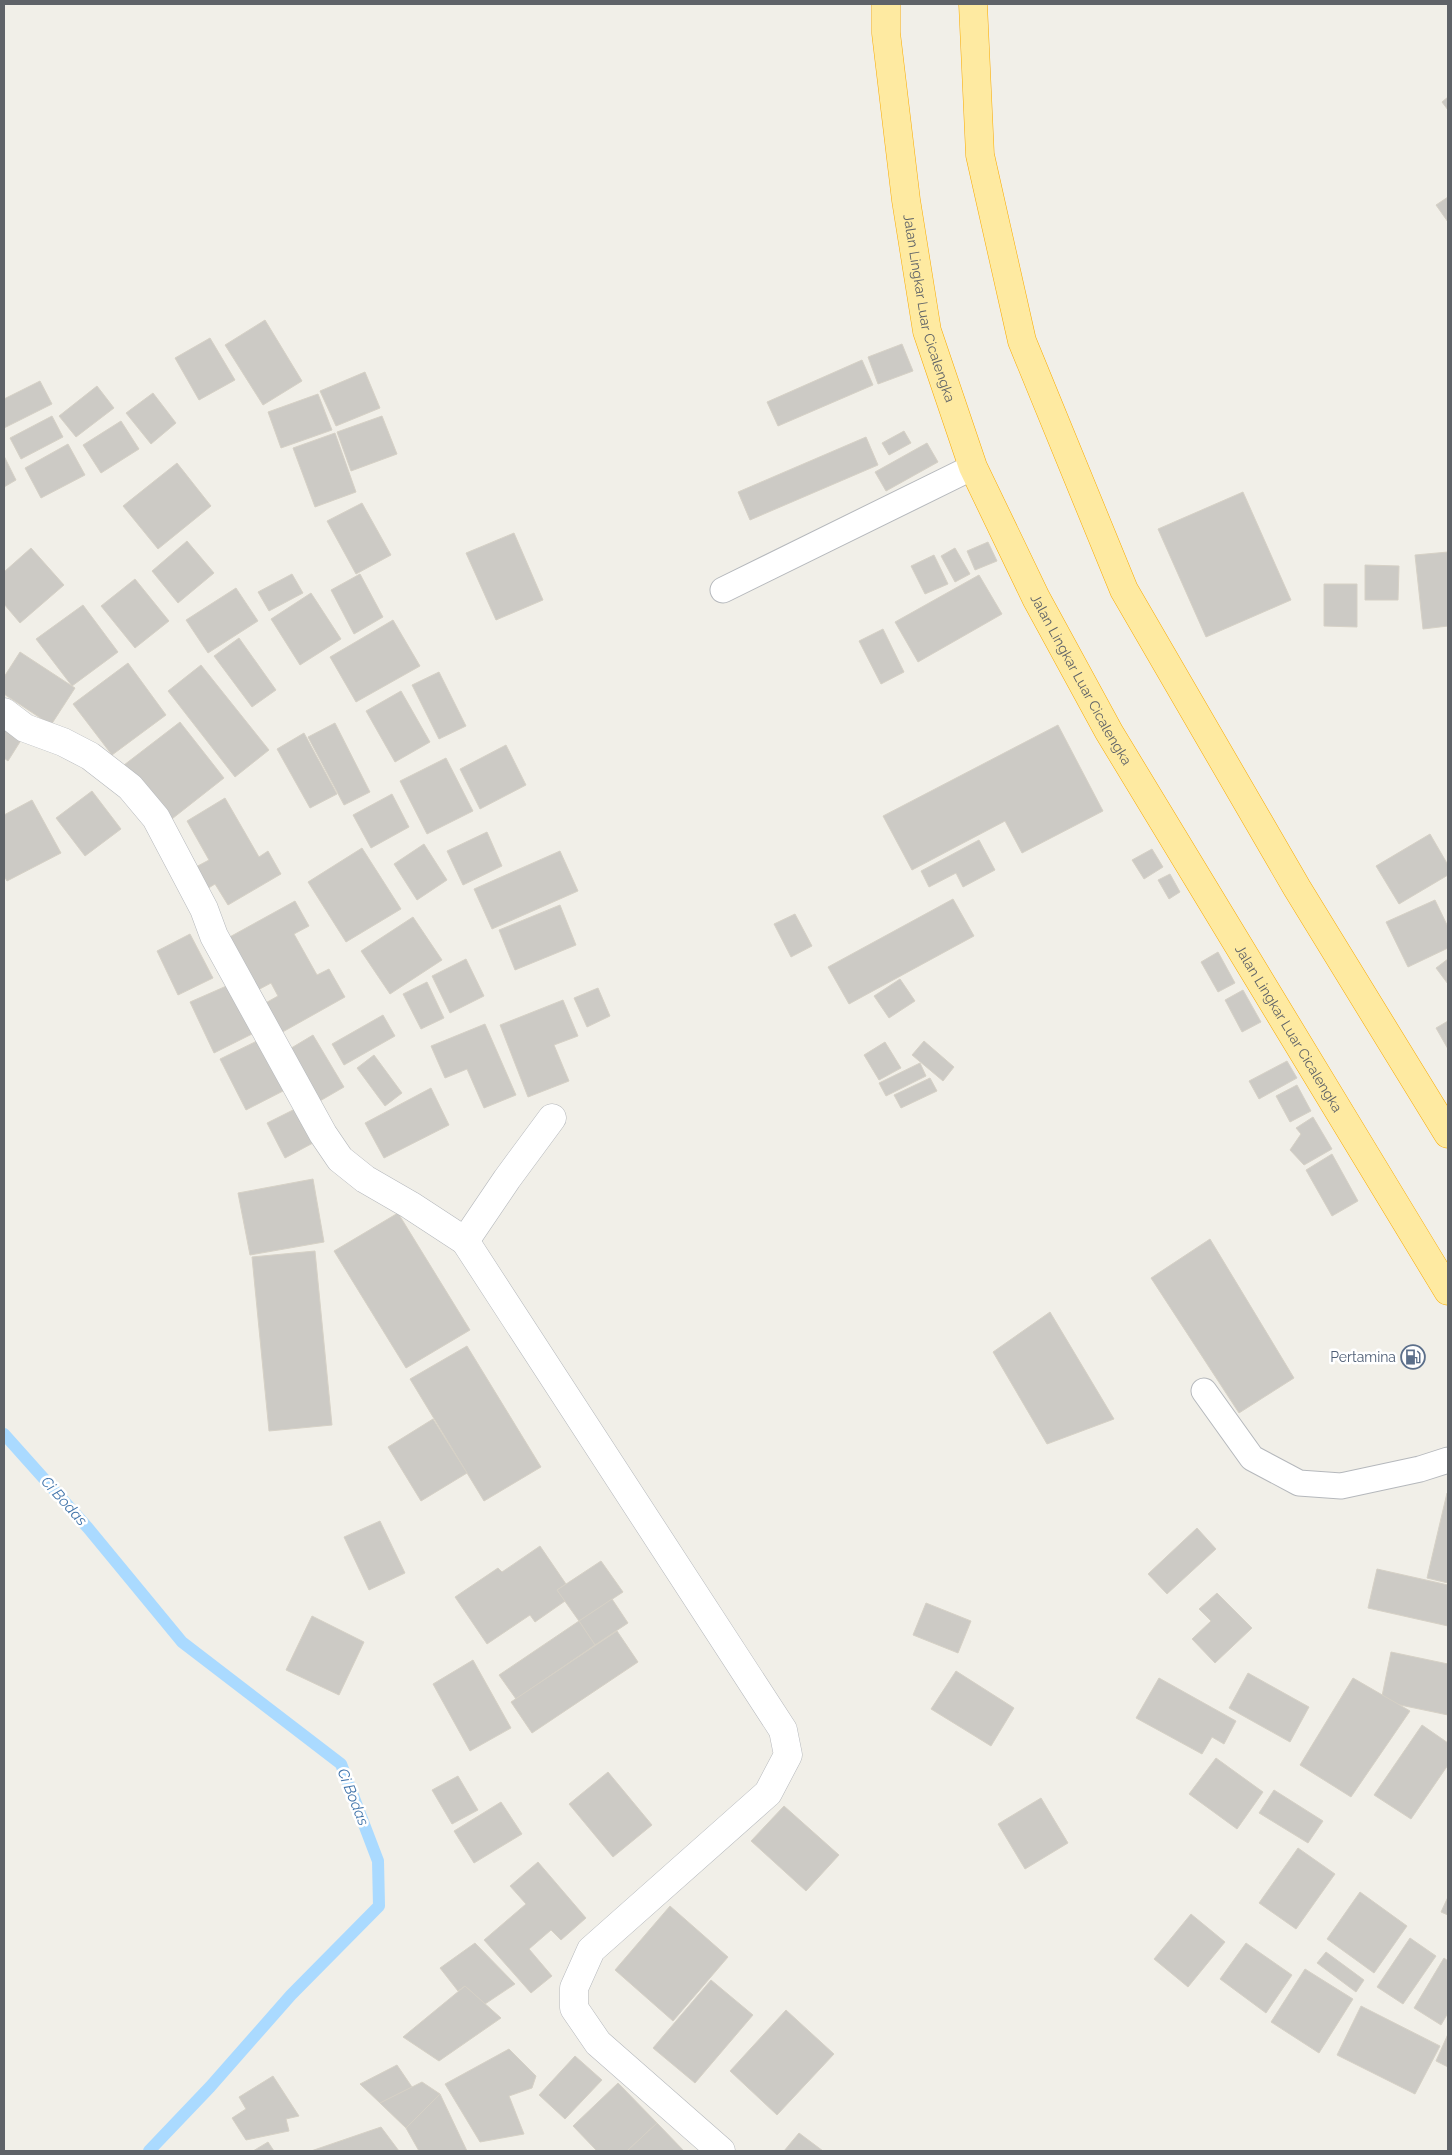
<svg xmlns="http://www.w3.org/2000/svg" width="1452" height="2155" font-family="Raleway,sans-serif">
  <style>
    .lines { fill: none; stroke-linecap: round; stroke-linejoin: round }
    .stream { stroke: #aadaff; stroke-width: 12 }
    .building { fill: #cccac5; stroke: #d6d1c6 }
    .service-casing { stroke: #b5b8bc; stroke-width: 27 }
    .minor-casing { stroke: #b5b8bc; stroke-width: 29 }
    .trunk-casing { stroke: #f9ab00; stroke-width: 29 }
    .service { stroke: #fff; stroke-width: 25 }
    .minor { stroke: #fff; stroke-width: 28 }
    .trunk { stroke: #feeaa1; stroke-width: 28 }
    .labels { text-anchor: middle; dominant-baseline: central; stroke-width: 5; stroke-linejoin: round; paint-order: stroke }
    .street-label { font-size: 14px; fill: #5f6368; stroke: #fff }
    .service-label { font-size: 14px; fill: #4e5e75; stroke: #fff; text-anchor: end }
    .water-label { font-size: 15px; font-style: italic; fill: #4174aa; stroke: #fff }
  </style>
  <rect width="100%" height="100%" fill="#f1efe8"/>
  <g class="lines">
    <path class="stream" d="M 4,1434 L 88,1528 L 182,1642 L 341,1764 L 378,1861 L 379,1906 L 291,1995 L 210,2087 L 149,2151"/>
  </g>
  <g class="building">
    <path d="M 1448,97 L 1448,110 L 1442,102 Z"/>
    <path d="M 1448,197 L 1448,222 L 1436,205 Z"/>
    <path d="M 265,320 L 302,381 L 263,405 L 225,345 Z"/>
    <path d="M 210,338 L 235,380 L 199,400 L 175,358 Z"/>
    <path d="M 902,344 L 913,371 L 878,384 L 868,357 Z"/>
    <path d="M 862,360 L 873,385 L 778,426 L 767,402 Z"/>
    <path d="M 365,372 L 380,408 L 336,426 L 320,391 Z"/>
    <path d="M 40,381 L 52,404 L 4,428 L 4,399 Z"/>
    <path d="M 97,386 L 114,408 L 76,437 L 59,416 Z"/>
    <path d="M 153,393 L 176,423 L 151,444 L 126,413 Z"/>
    <path d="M 318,394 L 332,430 L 281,448 L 268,412 Z"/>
    <path d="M 52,416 L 63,437 L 21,459 L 10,438 Z"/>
    <path d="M 382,416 L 397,454 L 351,471 L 337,432 Z"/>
    <path d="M 121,421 L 139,449 L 101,473 L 83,445 Z"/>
    <path d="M 904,431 L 911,443 L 889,455 L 882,443 Z"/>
    <path d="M 335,433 L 356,492 L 315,507 L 293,448 Z"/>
    <path d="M 866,437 L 878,465 L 750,520 L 738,492 Z"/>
    <path d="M 927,443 L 938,462 L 886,491 L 875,472 Z"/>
    <path d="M 68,444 L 85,475 L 41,498 L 25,468 Z"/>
    <path d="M 4,456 L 16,480 L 4,487 Z"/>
    <path d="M 177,463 L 211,506 L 158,549 L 123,506 Z"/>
    <path d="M 1243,492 L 1291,600 L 1206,637 L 1158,529 Z"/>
    <path d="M 362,503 L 391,555 L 356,574 L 327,521 Z"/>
    <path d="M 514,533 L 543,600 L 496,620 L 466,553 Z"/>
    <path d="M 187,541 L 214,573 L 178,603 L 152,571 Z"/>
    <path d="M 988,542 L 997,561 L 975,570 L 967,551 Z"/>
    <path d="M 31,548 L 64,585 L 20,623 L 4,604 L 4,572 Z"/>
    <path d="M 955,548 L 970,574 L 955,582 L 941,556 Z"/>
    <path d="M 1448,552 L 1448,626 L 1423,629 L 1415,555 Z"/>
    <path d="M 934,555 L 948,584 L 925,594 L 911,566 Z"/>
    <path d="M 1365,565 L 1399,566 L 1398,600 L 1365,600 Z"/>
    <path d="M 292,574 L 303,593 L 269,611 L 258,592 Z"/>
    <path d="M 360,574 L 383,617 L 354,634 L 331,590 Z"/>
    <path d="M 979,575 L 1002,614 L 918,662 L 895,622 Z"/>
    <path d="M 135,579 L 169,621 L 135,648 L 101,606 Z"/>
    <path d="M 1324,584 L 1357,584 L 1357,627 L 1324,626 Z"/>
    <path d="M 236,588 L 258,621 L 208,653 L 186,620 Z"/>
    <path d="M 311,593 L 341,639 L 300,665 L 271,619 Z"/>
    <path d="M 83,605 L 118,652 L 72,686 L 36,639 Z"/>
    <path d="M 393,620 L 420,666 L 356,702 L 330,657 Z"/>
    <path d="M 883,629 L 904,672 L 881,684 L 859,641 Z"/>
    <path d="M 239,638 L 276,690 L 252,707 L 214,656 Z"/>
    <path d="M 20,652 L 75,688 L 51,725 L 4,694 L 4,677 Z"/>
    <path d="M 128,663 L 166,715 L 112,755 L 73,704 Z"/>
    <path d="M 201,665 L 269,750 L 235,777 L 168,691 Z"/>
    <path d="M 439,672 L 466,726 L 439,739 L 412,685 Z"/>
    <path d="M 401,691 L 430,742 L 395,762 L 366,711 Z"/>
    <path d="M 180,722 L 224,778 L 168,822 L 124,765 Z"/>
    <path d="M 335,723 L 370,792 L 344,805 L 308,737 Z"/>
    <path d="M 4,725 L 23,737 L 8,761 L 4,758 Z"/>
    <path d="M 1058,725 L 1103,811 L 1022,853 L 1005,821 L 912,870 L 883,816 Z"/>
    <path d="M 304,733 L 337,794 L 310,808 L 277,749 Z"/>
    <path d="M 506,745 L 526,785 L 480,809 L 460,769 Z"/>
    <path d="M 446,758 L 473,811 L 427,834 L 400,781 Z"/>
    <path d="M 92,791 L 121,829 L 85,856 L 56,818 Z"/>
    <path d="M 392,794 L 409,827 L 371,848 L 353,815 Z"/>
    <path d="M 225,798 L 259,857 L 268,851 L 281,874 L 228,905 L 215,884 L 207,889 L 194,868 L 209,860 L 187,821 Z"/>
    <path d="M 32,800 L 61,853 L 7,881 L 4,876 L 4,815 Z"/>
    <path d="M 487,832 L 502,866 L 463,885 L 447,851 Z"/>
    <path d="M 1430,834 L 1448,865 L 1448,875 L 1399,904 L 1376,866 Z"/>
    <path d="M 979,840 L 995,870 L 963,887 L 956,873 L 929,887 L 921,871 Z"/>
    <path d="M 424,844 L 447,880 L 417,900 L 394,864 Z"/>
    <path d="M 362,848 L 401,909 L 346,942 L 308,882 Z"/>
    <path d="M 1152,849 L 1163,867 L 1144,879 L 1132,860 Z"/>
    <path d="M 560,851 L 578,891 L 492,929 L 474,889 Z"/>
    <path d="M 1170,874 L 1180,892 L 1169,899 L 1158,880 Z"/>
    <path d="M 953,899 L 974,936 L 849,1004 L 828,967 Z"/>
    <path d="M 1435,900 L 1448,927 L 1448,948 L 1408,967 L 1386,922 Z"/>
    <path d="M 295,901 L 309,926 L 294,934 L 317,975 L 329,969 L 345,997 L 279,1034 L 262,1005 L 278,996 L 271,983 L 256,991 L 226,939 Z"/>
    <path d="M 560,905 L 576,945 L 515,970 L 499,930 Z"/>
    <path d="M 795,914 L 812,946 L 791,957 L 774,924 Z"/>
    <path d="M 413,917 L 442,960 L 390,994 L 361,951 Z"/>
    <path d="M 190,934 L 213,978 L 178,995 L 157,951 Z"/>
    <path d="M 1218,952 L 1235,983 L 1218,992 L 1201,962 Z"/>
    <path d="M 466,959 L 484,996 L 450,1013 L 432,976 Z"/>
    <path d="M 1448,959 L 1448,984 L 1436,968 Z"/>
    <path d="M 900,979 L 915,1001 L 889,1018 L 874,996 Z"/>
    <path d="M 427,982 L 444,1018 L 421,1029 L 403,994 Z"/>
    <path d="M 231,984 L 254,1033 L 214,1053 L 190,1002 Z"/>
    <path d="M 598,988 L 610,1016 L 587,1027 L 574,998 Z"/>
    <path d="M 1243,990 L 1261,1022 L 1242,1032 L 1225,1000 Z"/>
    <path d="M 563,1000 L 578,1036 L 554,1045 L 569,1081 L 528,1097 L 500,1025 Z"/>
    <path d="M 383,1015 L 395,1036 L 344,1065 L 332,1044 Z"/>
    <path d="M 1448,1021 L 1448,1049 L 1436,1028 Z"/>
    <path d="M 485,1024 L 516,1095 L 484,1108 L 467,1069 L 445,1078 L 431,1046 Z"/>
    <path d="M 313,1035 L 344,1087 L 313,1105 L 283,1053 Z"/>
    <path d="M 259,1040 L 285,1090 L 246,1110 L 220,1059 Z"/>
    <path d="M 924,1041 L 954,1067 L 943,1081 L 912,1055 Z"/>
    <path d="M 885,1042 L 901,1068 L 879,1080 L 864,1055 Z"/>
    <path d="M 374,1055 L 402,1093 L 385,1106 L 357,1068 Z"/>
    <path d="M 1287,1061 L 1297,1078 L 1259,1099 L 1249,1081 Z"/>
    <path d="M 920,1063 L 926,1076 L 886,1096 L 879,1083 Z"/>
    <path d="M 930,1078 L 937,1091 L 901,1108 L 894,1095 Z"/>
    <path d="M 1297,1085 L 1311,1111 L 1290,1122 L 1276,1096 Z"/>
    <path d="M 431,1088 L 449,1125 L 384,1158 L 365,1123 Z"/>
    <path d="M 295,1109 L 313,1143 L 285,1158 L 267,1123 Z"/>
    <path d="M 1313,1117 L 1332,1149 L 1304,1165 L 1290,1150 L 1301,1134 L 1296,1128 Z"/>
    <path d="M 1332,1154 L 1358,1201 L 1332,1216 L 1306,1170 Z"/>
    <path d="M 313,1179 L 324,1242 L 250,1255 L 238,1193 Z"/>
    <path d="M 398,1213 L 470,1330 L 406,1368 L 334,1251 Z"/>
    <path d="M 1210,1239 L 1294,1378 L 1239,1413 L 1151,1278 Z"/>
    <path d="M 315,1251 L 332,1425 L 269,1431 L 252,1257 Z"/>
    <path d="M 1050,1312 L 1114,1419 L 1047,1444 L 993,1352 Z"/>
    <path d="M 467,1346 L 541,1467 L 484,1501 L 410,1379 Z"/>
    <path d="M 433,1419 L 467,1473 L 421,1501 L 388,1447 Z"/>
    <path d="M 1447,1493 L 1448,1494 L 1448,1583 L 1427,1578 Z"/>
    <path d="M 380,1521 L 405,1573 L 369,1590 L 344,1537 Z"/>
    <path d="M 1197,1528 L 1216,1549 L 1167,1594 L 1148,1574 Z"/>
    <path d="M 540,1546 L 566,1584 L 557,1590 L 565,1601 L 535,1622 L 530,1615 L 487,1644 L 455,1597 L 498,1568 L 502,1572 Z"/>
    <path d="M 601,1561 L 623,1592 L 579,1621 L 557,1590 Z"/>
    <path d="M 1377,1569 L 1448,1585 L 1448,1626 L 1368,1608 Z"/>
    <path d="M 1217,1593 L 1252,1628 L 1215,1663 L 1192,1639 L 1211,1621 L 1199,1609 Z"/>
    <path d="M 612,1599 L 628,1623 L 595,1645 L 579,1621 Z"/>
    <path d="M 926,1603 L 971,1621 L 958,1653 L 913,1635 Z"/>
    <path d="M 312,1616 L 364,1642 L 339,1695 L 286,1670 Z"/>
    <path d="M 579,1621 L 595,1645 L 516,1699 L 499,1675 Z"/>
    <path d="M 617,1631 L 638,1662 L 532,1733 L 511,1702 Z"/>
    <path d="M 1391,1652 L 1448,1664 L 1448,1715 L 1381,1701 Z"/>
    <path d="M 473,1660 L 511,1728 L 470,1751 L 433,1684 Z"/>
    <path d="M 956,1671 L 1014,1708 L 991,1746 L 931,1709 Z"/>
    <path d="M 1248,1673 L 1309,1707 L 1290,1742 L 1229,1708 Z"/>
    <path d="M 1159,1678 L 1236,1721 L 1224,1744 L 1212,1737 L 1202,1754 L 1136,1718 Z"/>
    <path d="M 1353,1678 L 1410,1711 L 1351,1797 L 1300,1765 Z"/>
    <path d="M 1422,1725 L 1448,1743 L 1448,1765 L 1411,1819 L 1374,1795 Z"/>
    <path d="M 1216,1758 L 1263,1792 L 1237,1829 L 1189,1794 Z"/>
    <path d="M 608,1772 L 652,1825 L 613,1857 L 569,1804 Z"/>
    <path d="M 458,1776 L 478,1810 L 452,1824 L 432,1790 Z"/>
    <path d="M 1274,1790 L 1323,1821 L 1308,1843 L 1259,1813 Z"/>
    <path d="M 1041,1798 L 1068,1843 L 1025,1869 L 998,1824 Z"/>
    <path d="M 501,1802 L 522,1834 L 474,1863 L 454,1831 Z"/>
    <path d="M 784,1806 L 839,1855 L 806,1891 L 751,1841 Z"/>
    <path d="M 1298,1848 L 1335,1874 L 1296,1929 L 1259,1903 Z"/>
    <path d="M 538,1862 L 586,1918 L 561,1940 L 551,1930 L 529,1949 L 552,1976 L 531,1993 L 484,1940 L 526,1904 L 510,1886 Z"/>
    <path d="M 1360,1892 L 1407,1926 L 1374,1973 L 1327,1939 Z"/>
    <path d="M 1448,1897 L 1448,1915 L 1441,1912 Z"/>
    <path d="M 670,1906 L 728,1957 L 673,2021 L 615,1970 Z"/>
    <path d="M 1191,1914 L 1225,1942 L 1188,1987 L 1154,1959 Z"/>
    <path d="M 1410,1938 L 1436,1956 L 1403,2004 L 1377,1987 Z"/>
    <path d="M 475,1943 L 515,1984 L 485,2004 L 465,1986 L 458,1991 L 440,1968 Z"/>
    <path d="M 1246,1943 L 1292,1975 L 1266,2013 L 1220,1979 Z"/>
    <path d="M 1326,1952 L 1364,1980 L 1356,1992 L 1317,1963 Z"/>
    <path d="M 1444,1958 L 1448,1961 L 1448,2013 L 1441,2025 L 1414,2008 Z"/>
    <path d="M 1305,1969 L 1353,1999 L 1319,2053 L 1271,2022 Z"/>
    <path d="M 711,1980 L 753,2015 L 695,2083 L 653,2048 Z"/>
    <path d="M 465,1986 L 501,2018 L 439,2061 L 403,2037 Z"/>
    <path d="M 1361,2006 L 1440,2046 L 1415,2094 L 1337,2055 Z"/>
    <path d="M 786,2010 L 834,2054 L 777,2115 L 730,2071 Z"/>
    <path d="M 1448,2034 L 1448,2067 L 1436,2061 Z"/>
    <path d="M 509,2049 L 536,2076 L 532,2088 L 509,2096 L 524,2134 L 480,2142 L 445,2084 Z"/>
    <path d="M 575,2056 L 602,2080 L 565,2119 L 539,2095 Z"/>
    <path d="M 397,2065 L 412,2087 L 380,2103 L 360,2084 Z"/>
    <path d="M 273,2076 L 299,2116 L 286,2119 L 289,2131 L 246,2140 L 232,2118 L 246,2109 L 239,2097 Z"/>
    <path d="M 422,2082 L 440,2094 L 406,2128 L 380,2103 Z"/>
    <path d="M 618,2083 L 657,2123 L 627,2151 L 597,2151 L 573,2126 Z"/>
    <path d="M 440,2094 L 467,2151 L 419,2151 L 406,2128 Z"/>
    <path d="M 657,2123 L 684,2151 L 627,2151 Z"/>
    <path d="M 381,2127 L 399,2151 L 311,2151 Z"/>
    <path d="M 799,2133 L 823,2151 L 784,2151 Z"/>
    <path d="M 268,2142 L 274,2151 L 253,2151 Z"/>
  </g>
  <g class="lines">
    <g class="service-casing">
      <g id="service">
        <path d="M 723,590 L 973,467"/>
        <path d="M 1204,1391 L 1252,1458 L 1299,1483 L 1341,1486 L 1420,1469 L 1448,1460"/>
      </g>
    </g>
    <g class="minor-casing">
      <g id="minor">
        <path d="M 4,712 L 25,728 L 63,742 L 90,756 L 130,787 L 156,818 L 204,909 L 214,936 L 323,1134 L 340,1159 L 365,1179 L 410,1205 L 465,1241 L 783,1730 L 788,1755 L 768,1793 L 591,1950 L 574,1988 L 574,2008 L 598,2043 L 721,2151"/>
        <path d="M 465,1241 L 507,1179 L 552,1118"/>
      </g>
    </g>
    <g class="trunk-casing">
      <g id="trunk">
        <path id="s1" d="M 886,4 L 886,33 L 906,200 L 927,331 L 973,467 L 1036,598 L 1109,732 L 1448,1291"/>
        <path d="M 973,4 L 980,155 L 1022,341 L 1124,590 L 1297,888 L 1448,1134"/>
      </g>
    </g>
    <use href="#service" class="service"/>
    <use href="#minor" class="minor"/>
    <use href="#trunk" class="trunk"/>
  </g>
  <defs>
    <g id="fuel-ring" transform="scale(1.25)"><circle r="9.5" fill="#fff" stroke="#5c6f8a" stroke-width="1.5"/><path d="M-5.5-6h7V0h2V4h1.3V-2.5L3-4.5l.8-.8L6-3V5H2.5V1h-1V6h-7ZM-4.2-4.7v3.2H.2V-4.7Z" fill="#5c6f8a"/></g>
  </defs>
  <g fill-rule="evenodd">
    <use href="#fuel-ring" x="1413" y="1357"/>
  </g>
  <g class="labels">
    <g class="street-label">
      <text stroke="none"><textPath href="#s1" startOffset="308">Jalan Lingkar Luar Cicalengka</textPath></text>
      <text stroke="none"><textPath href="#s1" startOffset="712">Jalan Lingkar Luar Cicalengka</textPath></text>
      <text stroke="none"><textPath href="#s1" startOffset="1118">Jalan Lingkar Luar Cicalengka</textPath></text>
    </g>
    <g class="service-label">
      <text x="1396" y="1357">Pertamina</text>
    </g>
    <g class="water-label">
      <text transform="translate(64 1501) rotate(48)">Ci Bodas</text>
      <text transform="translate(353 1797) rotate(68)">Ci Bodas</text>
    </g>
  </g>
  <rect width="1452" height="2155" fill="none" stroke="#5f6368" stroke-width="10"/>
</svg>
